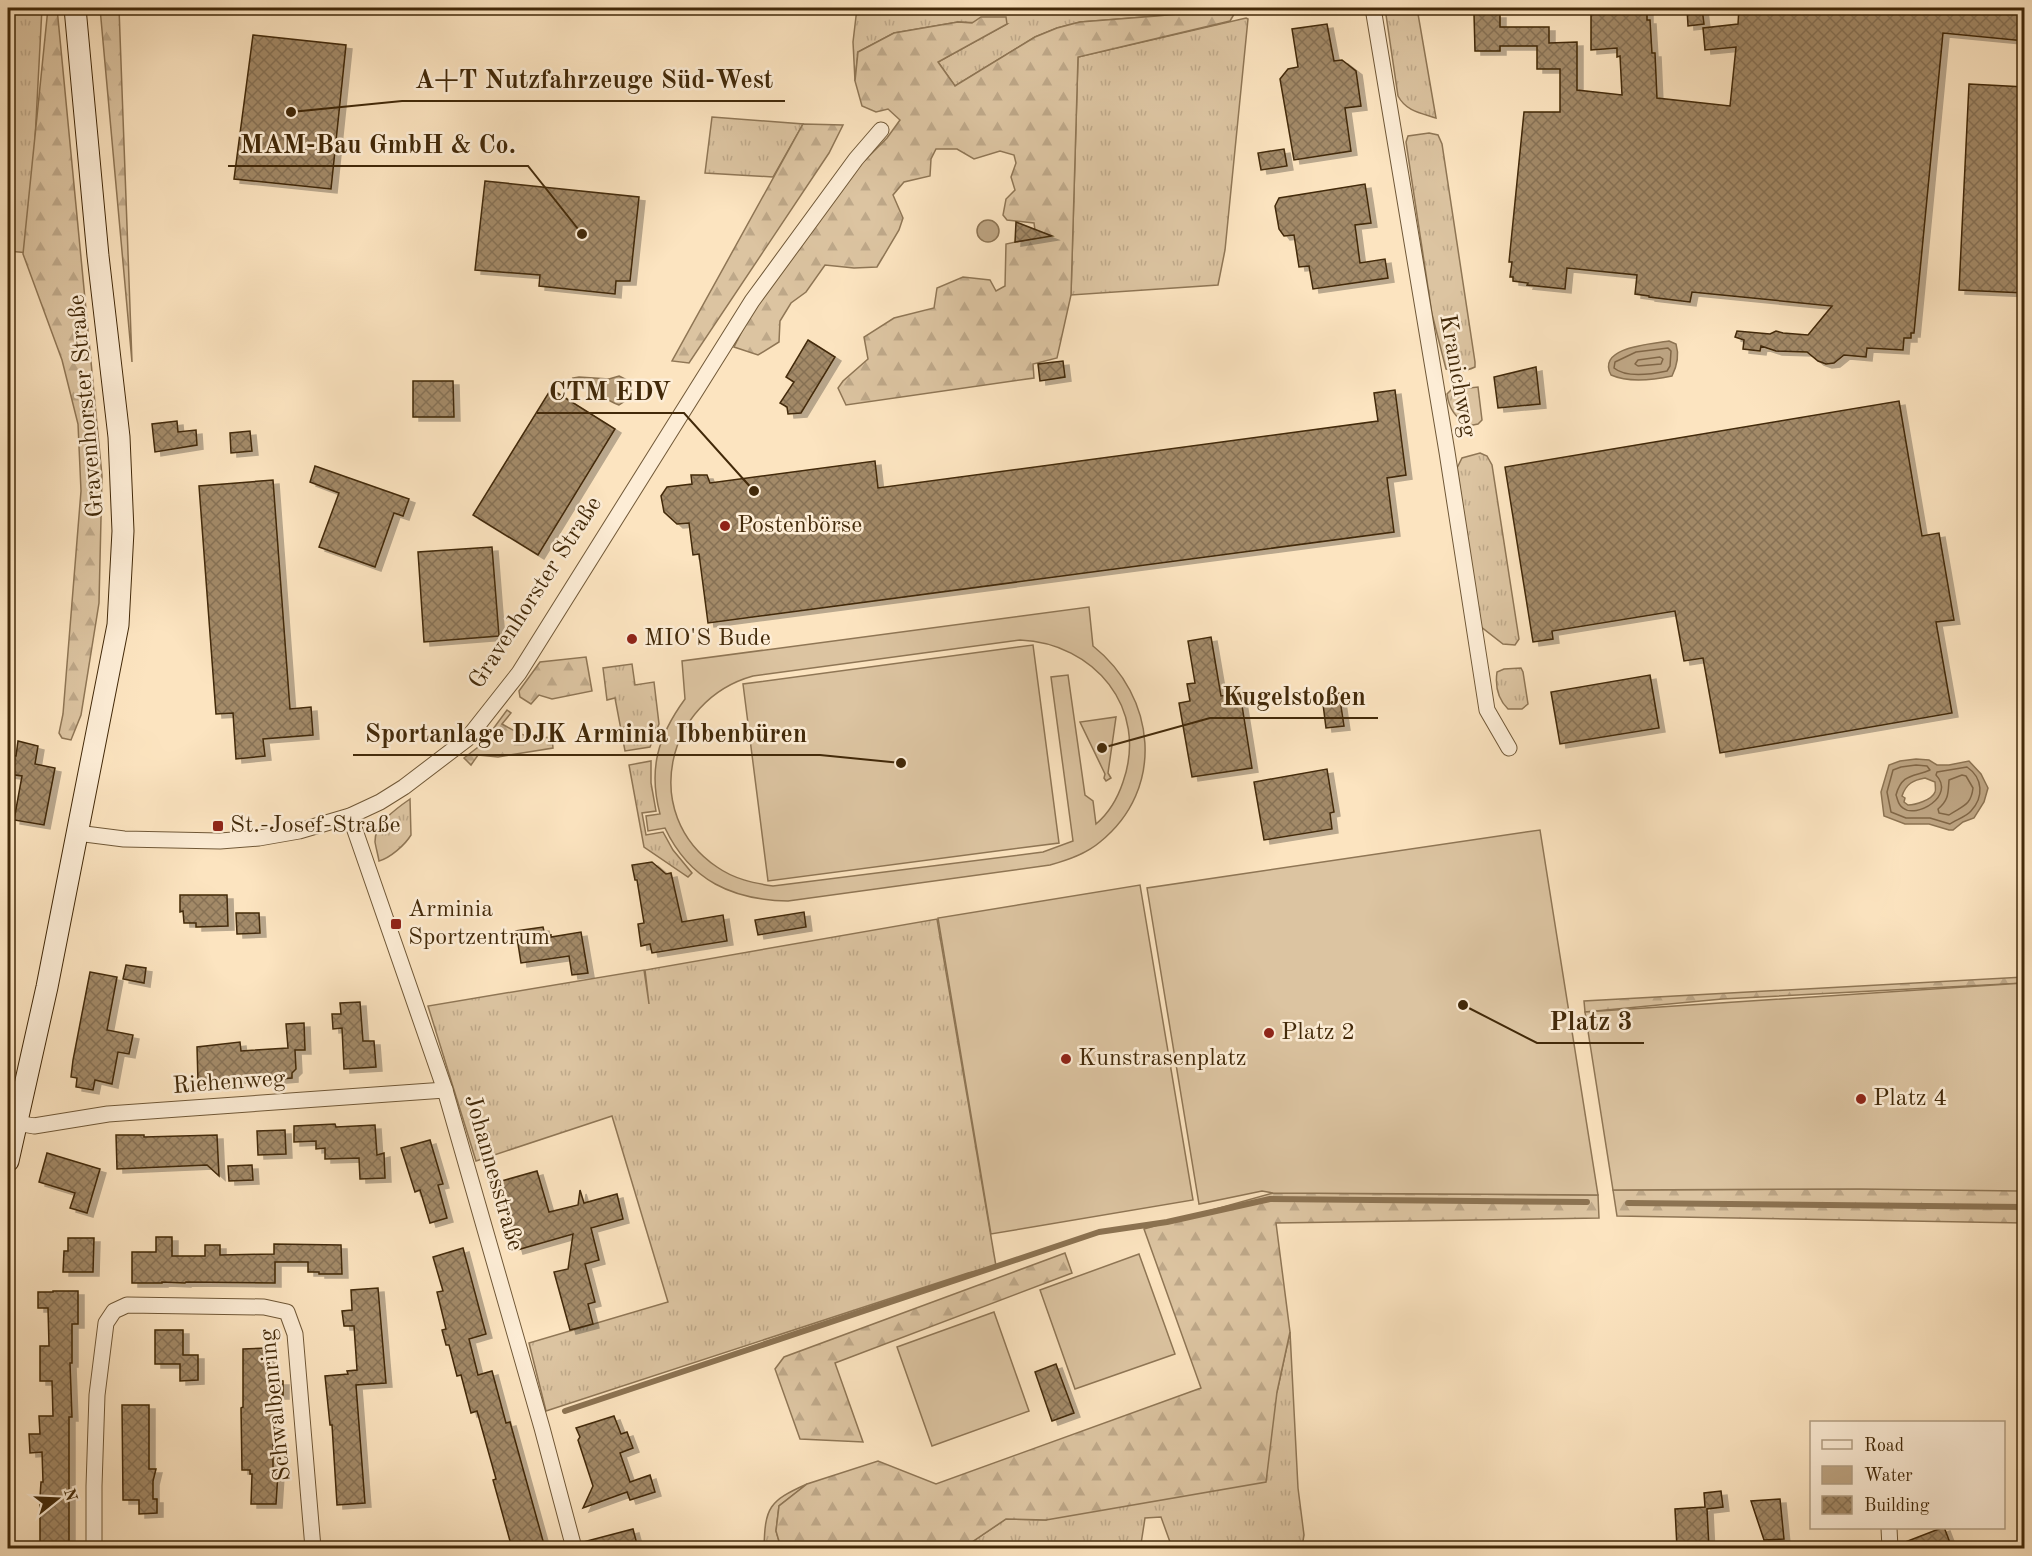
<svg xmlns="http://www.w3.org/2000/svg" width="2032" height="1556" font-family="'Old Standard TT',serif">
  <style>
    .grass { fill: url(#grass-tufts); stroke: #8f7655; stroke-width: 1.5 }
    .forest { fill: url(#forest-firs); stroke: #8f7655; stroke-width: 1.5 }
    .pitch { fill: #dcc4a1; stroke: #8f7655; stroke-width: 1.5; fill-rule: evenodd }
    .water { fill: #bda482; stroke: #8c7352; stroke-width: 1.5; fill-rule: evenodd }
    .lines { fill: none; stroke-linecap: round; stroke-linejoin: round }
    .shore { stroke: #806646; stroke-width: 1.5 }
    .stream { stroke: #8c7352; stroke-width: 6 }
    .building { fill: url(#building-cross-hatch); stroke: #422909; stroke-width: 1.5; filter: url(#shadow) }
    .street-casing { stroke: #705837; stroke-width: 17 }
    .secondary-casing { stroke: #422909; stroke-width: 23 }
    .street { stroke: #fdedd6; stroke-width: 15 }
    .secondary { stroke: #fdedd6; stroke-width: 21 }
    .poi-dot { fill: #8f2418; stroke: #fdedd6; stroke-width: 2 }
    .labels { text-anchor: middle; dominant-baseline: central; stroke-width: 5; stroke-linejoin: round; paint-order: stroke }
    .street-label { font-size: 24px; fill: #422909; stroke: #fdedd6 }
    .poi-label { font-size: 24px; fill: #422909; stroke: #fdedd6; text-anchor: start }
    .leader { fill: none; stroke: #422909; stroke-width: 2 }
    .callout-dot { fill: #422909; stroke: #fdedd6; stroke-width: 2 }
    .callout-label { font-size: 26px; text-anchor: middle; font-weight: bold; fill: #422909; stroke: #fdedd6; stroke-width: 5; stroke-linejoin: round; paint-order: stroke }
  </style>
  <defs>
    <pattern id="grass-tufts" width="24" height="20" patternUnits="userSpaceOnUse" patternTransform="scale(1.5)"><rect width="24" height="20" fill="#dcc4a1"/><path d="M3 7l-1-3M5 7V3M7 7l1-3M15 17l-1-3M17 17v-4M19 17l1-3" fill="none" stroke="#bea889"/></pattern>
    <pattern id="forest-firs" width="22" height="20" patternUnits="userSpaceOnUse" patternTransform="scale(1.5)"><rect width="22" height="20" fill="#dcc4a1"/><path d="M5 1l3.5 6h-7zM16 11l3.5 6h-7z" fill="#bea889"/></pattern>
    <pattern id="building-cross-hatch" width="8" height="8" patternUnits="userSpaceOnUse" patternTransform="scale(1.5)"><rect width="8" height="8" fill="#a38a68"/><path d="M0 0l8 8M0 8l8-8" fill="none" stroke="#867154"/></pattern>
    <filter id="shadow"><feDropShadow dx="6" dy="4" stdDeviation="0" flood-color="#0004"/></filter>
  </defs>
  <rect width="100%" height="100%" fill="#fce4c0"/>
  <filter id="stains"><feTurbulence type="fractalNoise" baseFrequency=".00333" numOctaves="4"/><feColorMatrix values="0 0 0 0 .2 0 0 0 0 .09 0 0 0 0 .02 0 0 0 .5 -.17"/></filter>
  <radialGradient id="worn" r=".72"><stop offset=".6" stop-color="#630" stop-opacity="0"/><stop offset="1" stop-color="#630" stop-opacity=".3"/></radialGradient>
  <g class="grass">
    <path d="M 8,8 L 42,8 L 29,253 L 8,251 Z"/>
    <path d="M 857,8 L 1238,8 L 1236,11 L 1229,9 L 1157,16 L 1080,22 L 1057,28 L 1035,37 L 955,86 L 938,62 L 1007,24 L 958,22 L 894,33 L 858,52 L 855,81 L 853,42 Z"/>
    <path d="M 1385,8 L 1417,8 L 1436,118 C 1420,113 1406,111 1398,96 Z"/>
    <path d="M 1246,18 L 1248,19 L 1225,250 L 1218,285 L 1071,295 L 1078,57 Z"/>
    <path d="M 712,117 L 803,124 L 773,177 L 705,173 Z"/>
    <path d="M 1429,133 L 1438,135 L 1442,144 L 1475,362 L 1475,367 C 1464,372 1457,372 1446,369 L 1432,314 L 1406,142 L 1408,136 Z"/>
    <path d="M 1478,387 L 1482,420 L 1478,424 L 1468,426 C 1456,417 1449,410 1447,394 L 1451,390 Z"/>
    <path d="M 1480,453 L 1487,456 L 1492,465 L 1519,639 L 1515,645 L 1503,644 L 1480,626 L 1457,468 L 1462,458 Z"/>
    <path d="M 632,664 L 635,685 L 654,682 L 659,724 L 650,747 L 625,751 L 615,698 L 607,700 L 603,668 Z"/>
    <path d="M 1521,668 L 1523,672 L 1528,704 L 1522,709 L 1508,709 C 1497,698 1495,686 1497,672 L 1504,669 Z"/>
    <path d="M 651,761 L 651,783 L 656,811 L 642,813 L 646,835 L 663,832 L 673,850 L 692,873 L 688,877 L 644,847 L 629,765 Z"/>
    <path d="M 410,799 L 411,835 C 405,845 390,858 379,861 C 378,855 376,848 375,842 C 374,824 397,808 410,799 Z"/>
    <path d="M 937,919 L 996,1266 L 968,1273 L 546,1411 L 529,1343 L 668,1302 L 612,1116 L 476,1161 L 428,1006 L 644,970 L 649,1004 L 645,970 Z"/>
    <path d="M 1290,1332 L 1298,1488 L 1304,1535 L 1302,1547 L 1255,1548 L 1170,1542 L 1161,1517 L 1145,1518 L 1141,1544 L 1123,1548 L 963,1548 L 1006,1519 L 1046,1520 L 1277,1392 Z"/>
    <path d="M 807,1484 L 779,1506 L 776,1531 L 781,1548 L 764,1548 C 765,1507 769,1501 807,1484 Z"/>
  </g>
  <g class="forest">
    <path d="M 48,8 L 57,8 L 102,476 L 99,603 L 81,715 L 71,740 L 62,738 L 59,733 L 63,714 L 81,491 L 78,424 L 62,360 L 23,254 Z"/>
    <path d="M 100,8 L 119,8 L 132,362 Z"/>
    <path d="M 1229,9 L 1236,11 L 1230,21 L 1078,57 L 1071,295 L 1057,358 L 1033,364 L 1034,378 L 846,405 L 838,388 L 843,381 L 868,359 L 864,337 L 894,318 L 934,308 L 937,288 L 963,277 L 990,280 L 996,291 L 1005,286 L 1006,244 L 1036,238 L 1034,223 L 1007,220 L 1003,215 L 1006,199 L 1015,190 L 1011,177 L 1016,163 L 1014,155 L 1000,151 L 974,159 L 957,149 L 936,149 L 931,159 L 930,176 L 904,182 L 893,195 L 903,218 L 899,230 L 877,267 L 854,268 L 825,265 L 806,292 L 791,303 L 780,321 L 779,342 L 758,355 L 734,347 L 755,305 L 849,176 L 887,138 L 900,120 L 888,109 L 876,112 L 862,106 L 855,81 L 858,52 L 894,33 L 958,22 L 972,23 L 981,17 L 1006,17 L 1007,24 L 938,62 L 955,86 L 1035,37 L 1057,28 L 1080,22 L 1157,16 Z"/>
    <path d="M 803,124 L 843,125 L 829,153 L 689,363 L 672,361 Z"/>
    <path d="M 586,657 L 592,691 L 552,699 L 539,695 L 531,704 L 520,697 L 519,691 L 540,662 Z"/>
    <path d="M 507,710 L 511,713 L 502,724 C 521,735 530,740 552,737 L 553,748 L 498,757 L 478,755 L 471,765 L 464,758 L 482,744 Z"/>
    <path d="M 2024,977 L 2024,983 L 1722,999 L 1585,1012 L 1584,1001 Z"/>
    <path d="M 2024,1188 L 2024,1223 L 1617,1216 L 1613,1190 Z"/>
    <path d="M 1273,1193 L 1598,1195 L 1599,1218 L 1276,1223 L 1290,1332 L 1277,1392 L 1266,1482 L 1046,1520 L 1006,1519 L 963,1548 L 781,1548 L 776,1531 L 779,1506 L 807,1484 L 878,1461 L 936,1484 L 1201,1388 L 1144,1229 Z"/>
    <path d="M 1065,1253 L 1072,1273 L 835,1363 L 863,1442 L 800,1439 L 775,1369 L 784,1357 Z"/>
  </g>
  <g class="pitch">
    <path d="M 1089,607 L 1093,646 C 1156,696 1166,789 1100,842 C 1086,854 1068,860 1050,865 L 788,901 C 733,900 690,881 665,828 L 648,831 L 646,816 L 660,814 C 648,769 658,736 685,699 L 682,661 ZM 1020,640 C 1094,643 1149,708 1123,782 C 1118,797 1109,813 1096,824 L 1093,801 L 1085,795 L 1068,675 L 1051,677 L 1073,841 L 1043,852 L 773,886 C 753,883 734,879 717,867 C 639,814 666,700 753,676 Z"/>
    <path d="M 1033,645 L 1059,843 L 768,881 L 743,684 Z"/>
    <path d="M 1116,717 L 1108,773 L 1111,778 L 1106,781 L 1104,778 L 1105,774 L 1080,722 Z"/>
    <path d="M 1540,830 L 1598,1195 L 1273,1193 L 1262,1191 L 1199,1204 L 1147,888 Z"/>
    <path d="M 1140,885 L 1193,1200 L 991,1234 L 938,918 Z"/>
    <path d="M 2024,983 L 2024,1188 L 2019,1188 L 2019,1191 L 1859,1189 L 1613,1190 L 1585,1012 Z"/>
    <path d="M 1139,1254 L 1175,1354 L 1075,1389 L 1040,1290 Z"/>
    <path d="M 994,1312 L 1029,1411 L 932,1446 L 897,1347 Z"/>
  </g>
  <g class="water">
    <circle cx="988" cy="231" r="11"/>
    <path d="M 1669,341 L 1676,344 C 1679,354 1677,366 1672,376 C 1653,380 1629,383 1611,375 C 1596,347 1652,344 1669,341 Z"/>
    <path d="M 619,376 L 629,381 L 632,389 L 628,399 L 619,405 C 601,399 596,386 575,381 L 573,378 L 579,377 L 609,379 Z"/>
    <path d="M 1916,759 L 1929,760 L 1937,765 L 1949,765 L 1969,761 L 1981,774 L 1988,788 L 1984,802 L 1974,818 L 1963,822 L 1953,830 L 1949,830 L 1929,824 L 1905,824 L 1884,816 L 1881,792 L 1889,765 L 1900,761 ZM 1925,778 L 1935,782 C 1935,783 1936,791 1935,792 C 1932,800 1915,805 1908,805 L 1904,802 L 1905,798 L 1902,796 C 1906,784 1913,780 1925,778 Z"/>
  </g>
  <g class="lines">
    <g class="shore">
      <path d="M 1668,348 L 1671,351 L 1670,366 L 1667,371 C 1653,374 1626,378 1614,368 L 1615,362 L 1636,352 Z"/>
      <path d="M 1660,357 L 1663,359 L 1661,364 L 1638,366 L 1635,364 L 1638,360 Z"/>
      <path d="M 1916,765 L 1927,766 L 1930,770 C 1914,777 1902,773 1896,795 C 1898,800 1898,805 1903,808 C 1916,819 1956,796 1936,775 L 1937,772 L 1967,767 C 1983,778 1984,797 1971,811 C 1967,816 1956,820 1950,824 L 1930,818 L 1906,818 L 1891,812 L 1887,792 L 1893,770 L 1901,767 Z"/>
      <path d="M 1962,775 L 1966,776 L 1973,788 C 1971,806 1962,806 1949,815 L 1939,813 L 1938,809 C 1949,800 1948,793 1949,780 Z"/>
    </g>
    <g class="stream">
      <path d="M 1628,1203 L 2024,1207"/>
      <path d="M 565,1411 L 1099,1232 L 1167,1222 L 1270,1199 L 1587,1202"/>
    </g>
  </g>
  <g class="building">
    <path d="M 1591,8 L 1647,8 L 1647,20 L 1650,20 L 1652,53 L 1655,53 L 1657,98 L 1730,106 L 1736,47 L 1705,50 L 1703,28 L 1738,24 L 1739,8 L 2025,8 L 2025,41 L 1943,33 L 1914,333 L 1911,333 L 1911,338 L 1904,338 L 1903,350 L 1867,348 L 1866,357 L 1844,355 L 1834,363 L 1826,364 L 1818,361 L 1807,352 L 1776,351 L 1761,346 L 1760,351 L 1743,349 L 1744,340 L 1735,337 L 1737,331 L 1770,334 L 1776,331 L 1783,333 L 1808,335 L 1832,306 L 1692,292 L 1690,302 L 1649,297 L 1649,296 L 1635,294 L 1637,275 L 1567,268 L 1565,289 L 1527,285 L 1528,283 L 1513,281 L 1513,277 L 1510,277 L 1512,262 L 1509,262 L 1524,112 L 1560,112 L 1560,69 L 1537,69 L 1537,46 L 1500,46 L 1500,51 L 1475,51 L 1474,14 L 1500,14 L 1500,27 L 1549,27 L 1549,43 L 1577,42 L 1577,90 L 1622,95 L 1620,56 L 1617,57 L 1617,48 L 1591,50 Z"/>
    <path d="M 1687,8 L 1702,8 L 1704,24 L 1688,26 Z"/>
    <path d="M 1327,24 L 1334,61 L 1342,60 L 1356,71 L 1361,106 L 1345,108 L 1351,151 L 1294,160 L 1280,79 L 1288,69 L 1298,67 L 1292,29 Z"/>
    <path d="M 253,35 L 346,45 L 331,189 L 234,179 Z"/>
    <path d="M 1969,84 L 2025,87 L 2025,293 L 1959,290 Z"/>
    <path d="M 1284,149 L 1287,166 L 1261,170 L 1258,153 Z"/>
    <path d="M 485,181 L 639,197 L 630,281 L 616,281 L 615,294 L 539,286 L 540,275 L 475,270 Z"/>
    <path d="M 1365,184 L 1371,223 L 1355,225 L 1360,263 L 1385,259 L 1388,278 L 1313,289 L 1309,266 L 1299,267 L 1294,235 L 1284,236 L 1279,229 L 1275,206 L 1279,198 Z"/>
    <path d="M 1016,222 L 1052,236 L 1015,242 Z"/>
    <path d="M 808,340 L 835,357 L 801,413 L 788,414 L 787,407 L 780,403 L 794,382 L 786,377 Z"/>
    <path d="M 1063,361 L 1065,377 L 1040,381 L 1038,364 Z"/>
    <path d="M 1536,367 L 1540,404 L 1498,408 L 1494,377 Z"/>
    <path d="M 413,381 L 453,381 L 454,417 L 413,417 Z"/>
    <path d="M 551,389 L 615,429 L 538,555 L 473,515 Z"/>
    <path d="M 1395,390 L 1406,475 L 1387,478 L 1394,532 L 708,623 L 699,554 L 693,555 L 689,523 L 677,524 L 664,512 L 661,496 L 667,487 L 692,484 L 691,475 L 707,475 L 710,483 L 875,461 L 878,488 L 1378,421 L 1374,393 Z"/>
    <path d="M 1899,401 L 1922,536 L 1939,533 L 1954,620 L 1936,622 L 1952,713 L 1720,753 L 1703,658 L 1684,661 L 1675,611 L 1552,631 L 1553,639 L 1533,642 L 1505,467 Z"/>
    <path d="M 177,421 L 178,432 L 196,430 L 197,445 L 155,452 L 152,424 Z"/>
    <path d="M 250,431 L 252,451 L 231,453 L 230,433 Z"/>
    <path d="M 315,466 L 409,499 L 403,516 L 394,513 L 375,567 L 319,547 L 339,493 L 310,482 Z"/>
    <path d="M 273,480 L 290,709 L 311,707 L 313,735 L 263,739 L 265,756 L 236,759 L 233,713 L 216,714 L 199,486 Z"/>
    <path d="M 492,547 L 499,636 L 424,642 L 418,552 Z"/>
    <path d="M 1211,637 L 1221,696 L 1240,693 L 1252,768 L 1192,777 L 1179,703 L 1190,701 L 1187,684 L 1195,683 L 1188,641 Z"/>
    <path d="M 1650,675 L 1659,728 L 1560,744 L 1551,692 Z"/>
    <path d="M 1339,693 L 1344,726 L 1326,728 L 1322,696 Z"/>
    <path d="M 18,741 L 38,746 L 35,764 L 55,768 L 44,825 L 14,820 L 22,776 L 8,774 L 8,755 L 16,756 Z"/>
    <path d="M 1327,769 L 1334,812 L 1330,813 L 1332,829 L 1264,840 L 1254,782 Z"/>
    <path d="M 652,862 L 666,874 L 671,873 L 682,922 L 723,915 L 727,941 L 652,953 L 650,944 L 641,946 L 638,924 L 644,923 L 637,880 L 635,880 L 632,865 Z"/>
    <path d="M 180,895 L 227,895 L 228,926 L 196,927 L 196,923 L 184,923 L 183,911 L 180,912 Z"/>
    <path d="M 804,912 L 806,927 L 758,935 L 755,920 Z"/>
    <path d="M 236,913 L 259,913 L 260,933 L 237,934 Z"/>
    <path d="M 543,927 L 545,936 L 551,935 L 551,937 L 581,932 L 588,973 L 572,975 L 569,956 L 521,963 L 516,931 Z"/>
    <path d="M 126,965 L 146,968 L 144,983 L 123,979 Z"/>
    <path d="M 90,972 L 117,977 L 107,1030 L 133,1035 L 129,1054 L 118,1052 L 112,1084 L 95,1080 L 93,1090 L 76,1087 L 77,1078 L 71,1077 L 73,1060 Z"/>
    <path d="M 360,1002 L 363,1041 L 374,1041 L 376,1067 L 344,1069 L 342,1028 L 333,1029 L 332,1014 L 341,1014 L 340,1003 Z"/>
    <path d="M 304,1023 L 305,1050 L 295,1050 L 296,1069 L 292,1073 L 292,1078 L 257,1081 L 257,1078 L 198,1082 L 197,1047 L 240,1042 L 241,1051 L 288,1048 L 286,1024 Z"/>
    <path d="M 335,1124 L 336,1127 L 375,1125 L 377,1155 L 384,1153 L 385,1178 L 360,1179 L 359,1158 L 325,1159 L 325,1148 L 316,1149 L 316,1141 L 294,1142 L 294,1126 Z"/>
    <path d="M 285,1130 L 286,1154 L 258,1155 L 257,1131 Z"/>
    <path d="M 116,1135 L 144,1135 L 144,1137 L 217,1135 L 219,1176 L 207,1165 L 117,1169 Z"/>
    <path d="M 430,1140 L 443,1184 L 438,1185 L 447,1218 L 430,1223 L 420,1190 L 415,1192 L 401,1148 Z"/>
    <path d="M 47,1153 L 100,1169 L 87,1213 L 70,1208 L 75,1193 L 39,1182 Z"/>
    <path d="M 252,1165 L 253,1180 L 229,1181 L 228,1166 Z"/>
    <path d="M 537,1171 L 549,1212 L 578,1205 L 580,1190 L 584,1203 L 617,1194 L 623,1219 L 591,1228 L 599,1260 L 585,1264 L 595,1302 L 588,1304 L 593,1324 L 570,1330 L 554,1272 L 568,1269 L 573,1234 L 517,1250 L 498,1182 Z"/>
    <path d="M 156,1237 L 172,1237 L 172,1256 L 205,1256 L 205,1245 L 220,1245 L 220,1255 L 274,1254 L 274,1244 L 341,1245 L 342,1274 L 319,1274 L 319,1272 L 308,1272 L 308,1262 L 275,1262 L 275,1283 L 186,1282 L 185,1283 L 162,1282 L 162,1283 L 132,1283 L 132,1252 L 156,1252 Z"/>
    <path d="M 68,1238 L 94,1238 L 93,1272 L 63,1272 L 64,1251 L 68,1251 Z"/>
    <path d="M 463,1248 L 486,1334 L 469,1339 L 478,1375 L 492,1371 L 506,1423 L 510,1422 L 545,1548 L 512,1548 L 493,1480 L 496,1479 L 477,1411 L 471,1413 L 461,1375 L 457,1376 L 449,1345 L 446,1345 L 442,1330 L 446,1329 L 437,1292 L 443,1291 L 433,1257 Z"/>
    <path d="M 378,1288 L 386,1383 L 356,1385 L 365,1503 L 337,1505 L 332,1425 L 330,1425 L 325,1376 L 348,1374 L 347,1371 L 357,1370 L 354,1326 L 344,1326 L 342,1311 L 352,1310 L 351,1290 Z"/>
    <path d="M 53,1291 L 78,1291 L 78,1324 L 72,1324 L 72,1363 L 70,1363 L 72,1417 L 69,1417 L 69,1545 L 67,1545 L 67,1548 L 50,1548 L 50,1545 L 40,1545 L 40,1497 L 41,1482 L 43,1482 L 42,1452 L 30,1453 L 29,1434 L 40,1434 L 39,1416 L 53,1416 L 52,1381 L 40,1381 L 40,1346 L 49,1346 L 48,1308 L 38,1308 L 38,1292 L 53,1292 Z"/>
    <path d="M 155,1330 L 183,1330 L 183,1355 L 198,1355 L 198,1380 L 180,1381 L 180,1364 L 155,1364 Z"/>
    <path d="M 267,1348 L 267,1359 L 271,1359 L 271,1381 L 283,1381 L 283,1395 L 275,1395 L 275,1406 L 273,1407 L 273,1473 L 278,1473 L 276,1504 L 251,1504 L 252,1474 L 250,1474 L 250,1470 L 242,1470 L 241,1408 L 243,1407 L 243,1349 Z"/>
    <path d="M 1056,1364 L 1074,1413 L 1052,1421 L 1035,1372 Z"/>
    <path d="M 122,1405 L 149,1405 L 149,1469 L 156,1469 L 153,1481 L 153,1499 L 157,1499 L 157,1513 L 139,1514 L 139,1500 L 123,1500 Z"/>
    <path d="M 614,1416 L 621,1434 L 627,1432 L 633,1448 L 620,1453 L 630,1482 L 650,1475 L 655,1492 L 630,1500 L 627,1492 L 583,1508 L 593,1486 L 578,1440 L 580,1437 L 576,1428 Z"/>
    <path d="M 1721,1491 L 1723,1507 L 1707,1509 L 1709,1548 L 1677,1548 L 1675,1509 L 1705,1507 L 1704,1493 Z"/>
    <path d="M 1780,1499 L 1784,1539 L 1764,1540 L 1751,1501 Z"/>
    <path d="M 1944,1527 L 1952,1548 L 1900,1548 L 1900,1544 Z"/>
    <path d="M 633,1529 L 638,1548 L 584,1548 L 583,1542 Z"/>
  </g>
  <g class="lines">
    <g class="street-casing">
      <g id="street">
        <path d="M 1373,8 L 1447,452 L 1487,710 L 1509,748"/>
        <path d="M 350,816 L 445,1090 L 542,1428 L 574,1548"/>
        <path d="M 77,833 L 124,839 L 220,841 L 259,838 L 299,831 L 350,816 L 380,802 L 404,787 L 467,739 L 519,673 L 752,301 L 856,159 L 881,130"/>
        <path d="M 17,1123 L 34,1126 L 108,1114 L 445,1090"/>
        <path d="M 1889,1528 L 1890,1548"/>
        <path d="M 94,1548 L 94,1486 L 97,1395 L 106,1323 L 114,1311 L 127,1305 L 264,1307 L 287,1312 L 295,1334 L 313,1548"/>
      </g>
    </g>
    <g class="secondary-casing">
      <path id="secondary" d="M 8,1161 L 47,987 L 118,625 L 123,531 L 119,437 L 98,256 L 75,8"/>
    </g>
    <use href="#street" class="street"/>
    <use href="#secondary" class="secondary"/>
  </g>
  <g class="poi-dot">
    <circle cx="725" cy="526" r="6"/>
    <circle cx="632" cy="639" r="6"/>
    <rect x="212" y="820" width="12" height="12" rx="3"/>
    <rect x="390" y="918" width="12" height="12" rx="3"/>
    <circle cx="1269" cy="1033" r="6"/>
    <circle cx="1066" cy="1059" r="6"/>
    <circle cx="1861" cy="1099" r="6"/>
  </g>
  <g class="labels">
    <g class="street-label">
      <text transform="translate(1457 376) rotate(80)">Kranichweg</text>
      <text transform="translate(87 406) rotate(-95)">Gravenhorster Straße</text>
      <text transform="translate(536 593) rotate(-57)">Gravenhorster Straße</text>
      <text transform="translate(229 1083) rotate(-4)">Riehenweg</text>
      <text transform="translate(493 1173) rotate(74)">Johannesstraße</text>
      <text transform="translate(276 1405) rotate(-96)">Schwalbenring</text>
    </g>
    <g class="poi-label">
      <text x="737" y="526">Postenbörse</text>
      <text x="644" y="639">MIO'S Bude</text>
      <text x="230" y="826">St.-Josef-Straße</text>
      <text x="408" y="910">Arminia<tspan x="408" dy="28">Sportzentrum</tspan></text>
      <text x="1281" y="1033">Platz 2</text>
      <text x="1078" y="1059">Kunstrasenplatz</text>
      <text x="1873" y="1099">Platz 4</text>
    </g>
  </g>
  <path class="leader" d="M291 112L402 101H785M582 234L528 166H228M754 491L684 413H537M1102 748L1210 718H1378M901 763L820 755H353M1463 1005L1537 1043H1644"/>
  <g class="callout-dot">
    <circle cx="291" cy="112" r="6"/>
    <circle cx="582" cy="234" r="6"/>
    <circle cx="754" cy="491" r="6"/>
    <circle cx="1102" cy="748" r="6"/>
    <circle cx="901" cy="763" r="6"/>
    <circle cx="1463" cy="1005" r="6"/>
  </g>
  <g class="callout-label">
    <text x="594" y="88">A+T Nutzfahrzeuge Süd-West</text>
    <text x="378" y="153">MAM-Bau GmbH &amp; Co.</text>
    <text x="610" y="400">CTM EDV</text>
    <text x="1294" y="705">Kugelstoßen</text>
    <text x="586" y="742">Sportanlage DJK Arminia Ibbenbüren</text>
    <text x="1591" y="1030">Platz 3</text>
  </g>
  <rect width="2032" height="1556" fill="none" stroke="#fce4c0" stroke-width="30"/>
  <rect x="9" y="9" width="2014" height="1538" fill="none" stroke="#422909" stroke-width="3"/>
  <rect x="15" y="15" width="2002" height="1526" fill="none" stroke="#422909" stroke-width="1.5"/>
  <rect x="1810" y="1421" width="195" height="108" fill="#fdedd6" stroke="#b29f84" stroke-width="1.5"/>
  <rect x="1822" y="1440" width="30" height="9" fill="#fdedd6" stroke="#b29f84" stroke-width="1.5"/>
  <text x="1864" y="1451" font-size="18" fill="#422909">Road</text>
  <rect x="1822" y="1466" width="30" height="18" fill="#bda482" stroke="#b29f84" stroke-width="1.5"/>
  <text x="1864" y="1481" font-size="18" fill="#422909">Water</text>
  <rect x="1822" y="1496" width="30" height="18" fill="url(#building-cross-hatch)" stroke="#b29f84" stroke-width="1.5"/>
  <text x="1864" y="1511" font-size="18" fill="#422909">Building</text>
  <g transform="translate(57 1499) rotate(72)" stroke="#fdedd6" stroke-width="4.5" paint-order="stroke">
  <path d="M0-4.5L10 22L0 15L-10 22Z" fill="#422909"/>
  <text y="-9" font-size="16" font-weight="bold" text-anchor="middle" fill="#422909">N</text>
  </g>
  <rect width="100%" height="100%" filter="url(#stains)"/>
  <rect width="100%" height="100%" fill="url(#worn)"/>
</svg>
